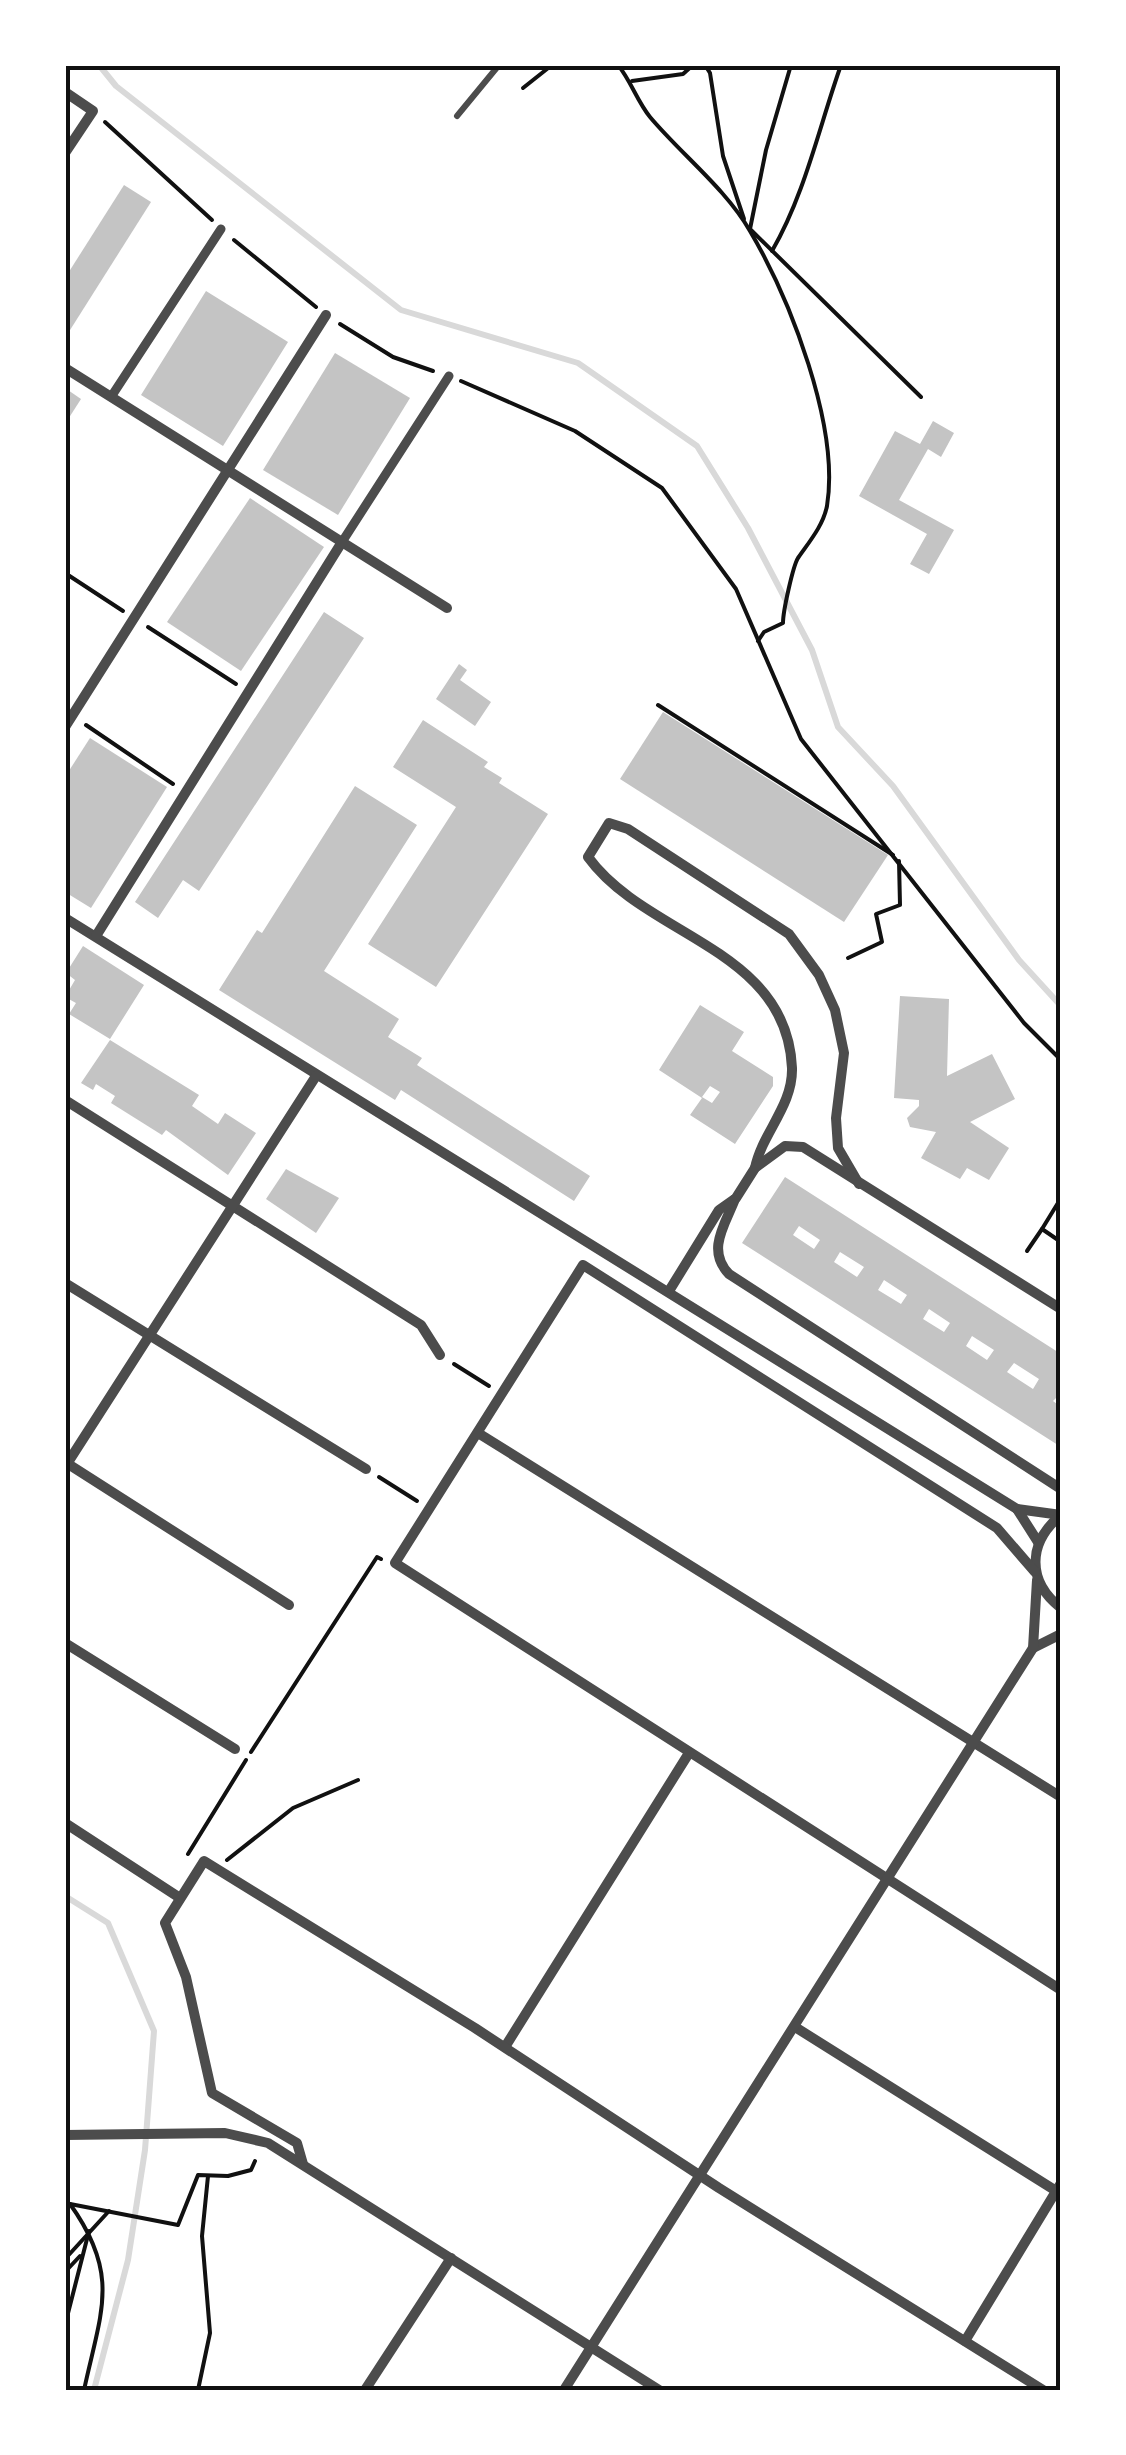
<svg xmlns="http://www.w3.org/2000/svg" width="1126" height="2455" font-family="Georgia,serif">
  <style>
    .lines { fill: none; stroke-linecap: round; stroke-linejoin: round }
    .stream { stroke: #d9d9d9; stroke-width: 6 }
    .building { fill: #c4c4c4; fill-rule: evenodd }
    .path { stroke: #111; stroke-width: 4 }
    .service { stroke: #4c4c4c; stroke-width: 6 }
    .pedestrian { stroke: #4c4c4c; stroke-width: 9 }
    .minor { stroke: #4c4c4c; stroke-width: 10 }
    .neatline { fill: none; stroke: #111; stroke-width: 4 }
  </style>
  <rect width="100%" height="100%" fill="#fff"/>
  <g class="lines">
    <g class="stream">
      <path d="M 99,65 L 116,86 L 401,310 L 578,363 L 697,446 L 748,528 L 812,650 L 838,727 L 893,786 L 1019,960 L 1061,1006"/>
      <path d="M 65,1896 L 108,1923 L 154,2031 L 145,2150 L 128,2260 L 94,2390"/>
    </g>
  </g>
  <g class="building">
    <path d="M 124,185 L 151,202 L 65,338 L 65,278 Z"/>
    <path d="M 206,291 L 288,342 L 223,446 L 141,395 Z"/>
    <path d="M 335,353 L 410,398 L 338,515 L 263,470 Z"/>
    <path d="M 65,388 L 81,399 L 65,424 Z"/>
    <path d="M 933,421 L 954,433 L 941,457 L 928,449 L 899,500 L 954,530 L 929,574 L 910,564 L 927,534 L 859,496 L 895,431 L 920,444 Z"/>
    <path d="M 250,498 L 324,547 L 241,671 L 167,622 Z"/>
    <path d="M 324,612 L 364,638 L 199,891 L 183,880 L 158,918 L 135,902 Z"/>
    <path d="M 459,664 L 467,670 L 460,680 L 491,702 L 475,726 L 436,699 Z"/>
    <path d="M 663,712 L 888,855 L 844,922 L 620,779 Z"/>
    <path d="M 423,720 L 488,762 L 484,767 L 502,778 L 499,783 L 548,814 L 436,987 L 368,944 L 456,807 L 393,767 Z"/>
    <path d="M 90,738 L 167,787 L 91,908 L 65,892 L 65,777 Z"/>
    <path d="M 355,786 L 417,825 L 324,971 L 399,1019 L 388,1037 L 422,1058 L 417,1065 L 590,1176 L 574,1201 L 401,1090 L 395,1100 L 219,990 L 257,930 L 262,933 Z"/>
    <path d="M 83,946 L 144,985 L 110,1039 L 69,1014 L 76,1003 L 65,997 L 75,980 L 66,973 Z"/>
    <path d="M 900,996 L 949,999 L 947,1076 L 992,1054 L 1015,1099 L 970,1122 L 1009,1148 L 989,1180 L 967,1168 L 960,1179 L 921,1158 L 936,1132 L 910,1127 L 907,1118 L 919,1106 L 919,1100 L 894,1098 Z"/>
    <path d="M 700,1005 L 744,1032 L 732,1051 L 773,1077 L 773,1086 L 735,1144 L 690,1115 L 702,1098 L 659,1070 ZM 710,1086 L 720,1092 L 712,1103 L 702,1097 Z"/>
    <path d="M 110,1040 L 199,1095 L 192,1106 L 218,1124 L 225,1113 L 256,1133 L 228,1175 L 166,1130 L 162,1135 L 111,1103 L 115,1096 L 96,1084 L 93,1090 L 81,1083 Z"/>
    <path d="M 286,1169 L 339,1198 L 316,1233 L 266,1199 Z"/>
    <path d="M 785,1177 L 1061,1354 L 1061,1393 L 1053,1401 L 1061,1407 L 1061,1447 L 742,1243 ZM 799,1226 L 820,1240 L 814,1249 L 793,1235 ZM 840,1252 L 864,1267 L 857,1277 L 834,1262 ZM 884,1280 L 907,1295 L 901,1304 L 878,1290 ZM 929,1309 L 950,1323 L 944,1332 L 923,1319 ZM 972,1336 L 994,1350 L 987,1360 L 966,1346 ZM 1014,1363 L 1039,1379 L 1033,1389 L 1007,1372 Z"/>
  </g>
  <g class="lines">
    <g class="path">
      <path d="M 618,65 C 631,81 637,101 650,117 C 681,154 726,189 750,231 C 790,299 840,426 827,506 C 823,526 809,542 798,558 C 793,566 783,611 783,623 L 764,632 L 758,641"/>
      <path d="M 705,65 L 710,73 L 723,156 L 744,219"/>
      <path d="M 791,65 L 766,150 L 750,229 L 921,397"/>
      <path d="M 632,81 L 683,74 L 693,65"/>
      <path d="M 523,88 L 552,65"/>
      <path d="M 105,122 L 212,220"/>
      <path d="M 234,240 L 316,307"/>
      <path d="M 772,251 C 805,194 819,127 841,65"/>
      <path d="M 340,324 L 393,357 L 433,371"/>
      <path d="M 461,381 L 575,431 L 662,488 L 736,589 L 801,739 L 1024,1023 L 1061,1060"/>
      <path d="M 65,573 L 123,611"/>
      <path d="M 148,627 L 236,684"/>
      <path d="M 658,705 L 893,855"/>
      <path d="M 86,725 L 173,784"/>
      <path d="M 848,958 L 882,942 L 876,914 L 900,905 L 899,861"/>
      <path d="M 1061,1198 L 1042,1229 L 1061,1242"/>
      <path d="M 1027,1251 L 1042,1229"/>
      <path d="M 454,1364 L 489,1386"/>
      <path d="M 379,1477 L 417,1501"/>
      <path d="M 251,1752 L 377,1557 L 381,1559"/>
      <path d="M 188,1854 L 246,1760"/>
      <path d="M 227,1860 L 293,1808 L 358,1780"/>
      <path d="M 65,2203 L 178,2225 L 198,2175 L 228,2176 L 251,2170 L 255,2161"/>
      <path d="M 70,2204 C 121,2275 101,2311 84,2390"/>
      <path d="M 65,2259 L 109,2211"/>
      <path d="M 65,2272 L 80,2256"/>
      <path d="M 65,2325 L 89,2231"/>
      <path d="M 198,2390 L 210,2333 L 202,2236 L 208,2176"/>
    </g>
    <path class="service" d="M 457,116 L 499,65"/>
    <g class="pedestrian">
      <path d="M 111,397 L 221,229"/>
      <path d="M 342,542 L 449,376"/>
    </g>
    <g class="minor">
      <path d="M 65,92 L 93,111 L 65,153"/>
      <path d="M 65,368 L 447,608"/>
      <path d="M 65,727 L 326,315"/>
      <path d="M 65,918 L 1017,1509 L 1061,1515"/>
      <path d="M 96,936 L 342,542"/>
      <path d="M 65,1100 L 421,1325 L 440,1355"/>
      <path d="M 755,1168 C 762,1133 793,1106 792,1068 C 787,948 646,937 588,857 L 609,823 L 628,829 L 789,934 L 819,975 L 835,1010 L 844,1053 L 836,1118 L 838,1148 L 859,1184"/>
      <path d="M 735,1199 C 725,1225 706,1250 729,1274 L 1061,1489"/>
      <path d="M 65,1283 L 366,1469"/>
      <path d="M 669,1291 L 719,1210 L 736,1198 L 755,1168 L 785,1146 L 803,1147 L 1061,1309"/>
      <path d="M 478,1433 L 1061,1797"/>
      <path d="M 65,1462 L 289,1605"/>
      <path d="M 65,1467 L 316,1076"/>
      <path d="M 1017,1509 L 1038,1542"/>
      <path d="M 1061,1515 C 1028,1542 1026,1581 1061,1608"/>
      <path d="M 1035,1572 L 997,1528 L 583,1265 L 395,1563 L 1061,1990"/>
      <path d="M 65,1643 L 235,1749"/>
      <path d="M 1033,1648 L 1061,1634"/>
      <path d="M 65,1823 L 180,1898"/>
      <path d="M 795,2027 L 1061,2194"/>
      <path d="M 505,2047 L 689,1753"/>
      <path d="M 65,2135 L 225,2133 L 268,2143 L 659,2390"/>
      <path d="M 303,2164 L 297,2143 L 212,2093 L 186,1977 L 165,1923 L 204,1861 L 475,2028 L 719,2188 L 1043,2390"/>
      <path d="M 965,2341 L 1061,2183"/>
      <path d="M 365,2390 L 451,2258"/>
      <path d="M 564,2390 L 1033,1648 L 1037,1580"/>
    </g>
  </g>
  <rect width="1126" height="2455" fill="none" stroke="#ffffff" stroke-width="135"/>
  <rect x="68" y="68" width="990" height="2320" class="neatline"/>
</svg>
